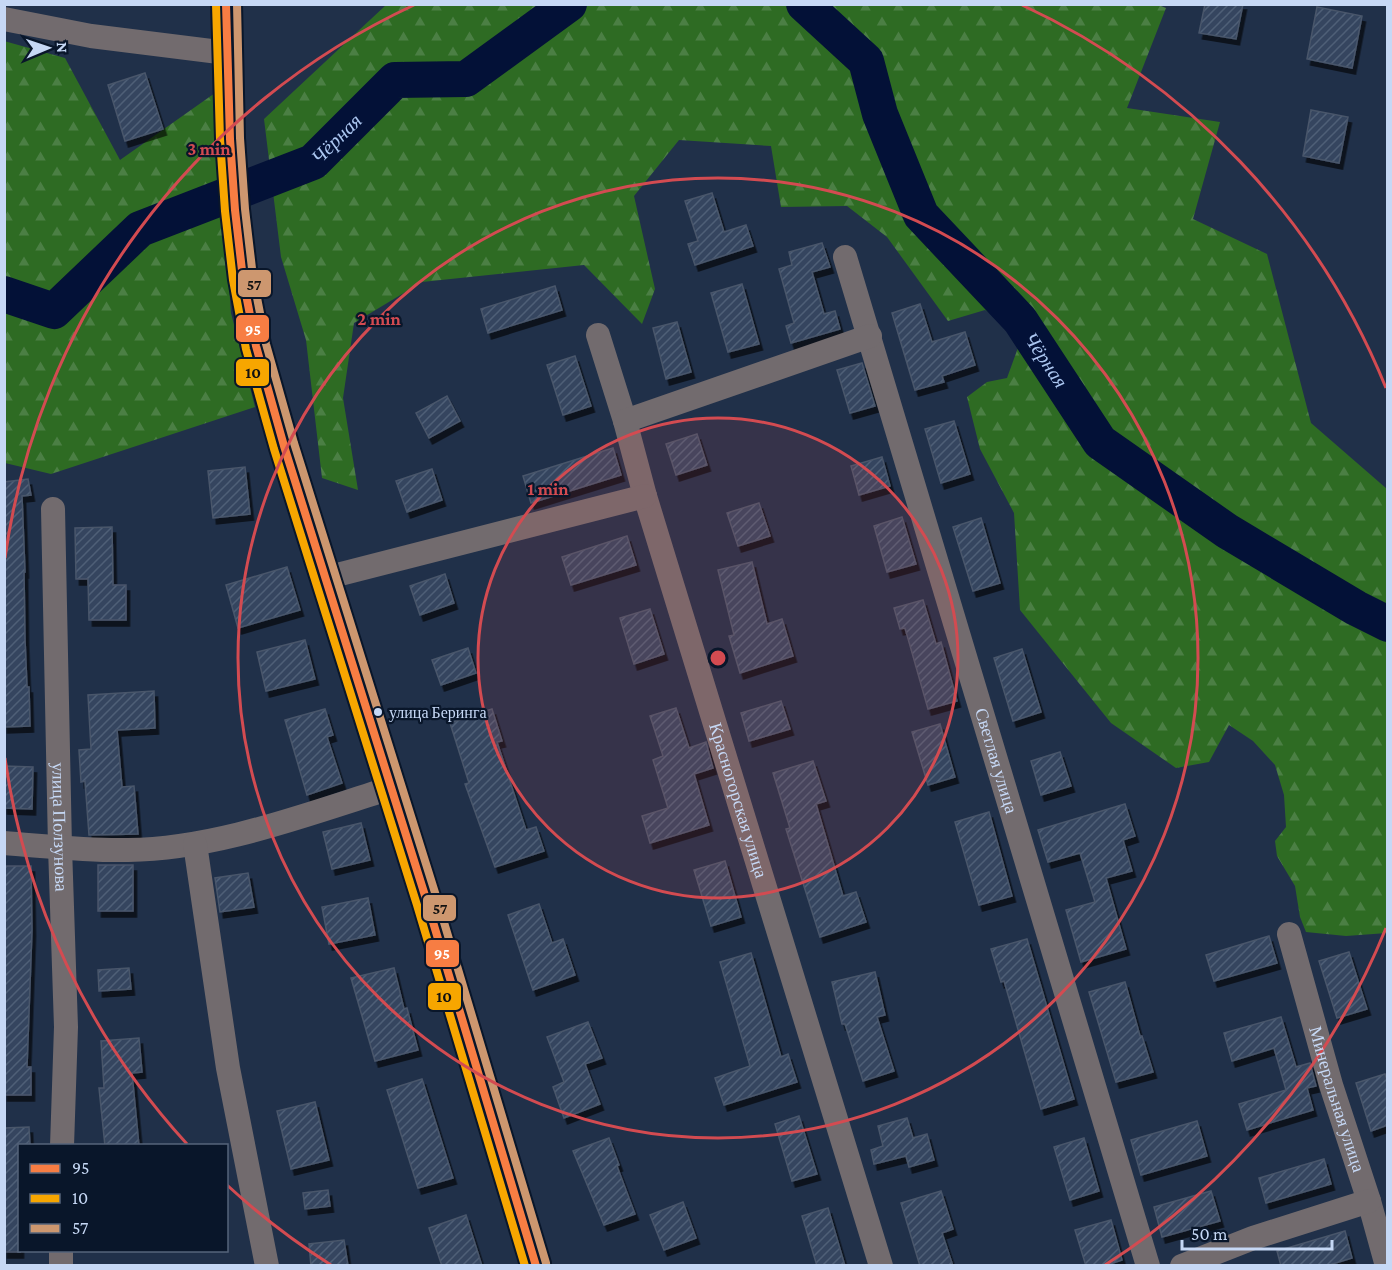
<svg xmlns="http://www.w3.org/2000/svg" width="1392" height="1270" font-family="'Crimson Pro',serif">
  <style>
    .forest { fill: url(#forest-firs) }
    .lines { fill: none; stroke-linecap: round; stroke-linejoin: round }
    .river { stroke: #031137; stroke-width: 36 }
    .building { fill: url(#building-hatch); stroke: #49566b; stroke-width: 1.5; filter: url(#shadow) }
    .minor { stroke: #726b6e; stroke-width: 24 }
    .major { stroke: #706c75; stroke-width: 30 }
    .bus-1-casing { stroke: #09162a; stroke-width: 12 }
    .bus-2-casing { stroke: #09162a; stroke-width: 12 }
    .bus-3-casing { stroke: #09162a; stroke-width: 12 }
    .bus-1 { stroke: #f77d43; stroke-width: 8 }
    .bus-2 { stroke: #f7a600; stroke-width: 8 }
    .bus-3 { stroke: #cd976f; stroke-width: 8 }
    .ring { fill: none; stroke: #d34b51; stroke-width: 3 }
    .bus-dot { fill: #c6d8f5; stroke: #09162a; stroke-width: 2 }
    .labels { text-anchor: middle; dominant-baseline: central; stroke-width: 4.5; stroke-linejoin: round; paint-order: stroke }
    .bus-label { font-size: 16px; fill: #c6d8f5; stroke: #09162a; text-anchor: start }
    .street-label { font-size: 18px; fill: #c6d8f5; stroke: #09162a }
    .water-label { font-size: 20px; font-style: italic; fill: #abc6f0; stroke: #09162a }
    .centre { fill: #d34b51; stroke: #09162a; stroke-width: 3 }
    .ring-label { font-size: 18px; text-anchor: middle; font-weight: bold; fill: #d34b51; stroke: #09162a; stroke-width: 4.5; stroke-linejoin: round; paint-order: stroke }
    .line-badge { stroke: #09162a; stroke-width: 2 }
    .badge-label { font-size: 16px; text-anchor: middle; font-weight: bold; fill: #fff }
    .pale-badge-label { font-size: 16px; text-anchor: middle; font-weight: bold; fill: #111 }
  </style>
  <defs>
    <pattern id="forest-firs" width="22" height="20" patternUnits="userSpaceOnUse" patternTransform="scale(1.5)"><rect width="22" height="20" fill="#2e6b23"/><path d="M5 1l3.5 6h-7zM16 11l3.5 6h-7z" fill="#4b7f44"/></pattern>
    <pattern id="building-hatch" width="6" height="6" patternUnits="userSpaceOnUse" patternTransform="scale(1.5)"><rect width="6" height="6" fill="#34455f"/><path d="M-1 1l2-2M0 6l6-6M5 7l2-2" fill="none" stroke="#505f77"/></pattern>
    <filter id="shadow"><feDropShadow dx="3.5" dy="6" stdDeviation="0" flood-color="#0009"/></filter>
  </defs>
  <rect width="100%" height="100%" fill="#203049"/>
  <g class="forest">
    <path d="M 1156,4 L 1166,8 L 1127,108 L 1220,122 L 1193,219 L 1267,254 L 1311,423 L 1387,489 L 1387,933 L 1346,936 L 1306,932 L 1300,917 L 1295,886 L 1277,856 L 1275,841 L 1286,827 L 1284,795 L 1275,765 L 1253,741 L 1229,725 L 1209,762 L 1176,768 L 1111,723 L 1020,610 L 1014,513 L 980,449 L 967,397 L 987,382 L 1007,378 L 1023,334 L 985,310 L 948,321 L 887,237 L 847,206 L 781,207 L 771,146 L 679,140 L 634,196 L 655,289 L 642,324 L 584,265 L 422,282 L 354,323 L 343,398 L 358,490 L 322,478 L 306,340 L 281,257 L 264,119 L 386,5 Z"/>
    <path d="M 4,41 L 65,58 L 120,160 L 215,93 L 231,313 L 255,407 L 51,474 L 5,463 Z"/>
  </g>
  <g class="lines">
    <g class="river">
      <path id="s1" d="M 804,4 L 866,61 L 880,114 L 921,215 L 1020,320 L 1100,442 L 1227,531 L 1356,608 L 1388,624"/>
      <path id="s2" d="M 4,294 L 54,311 L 140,229 L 313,162 L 395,80 L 466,79 L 569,4"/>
    </g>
  </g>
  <g class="building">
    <path d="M 1205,4 L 1243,4 L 1236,39 L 1199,33 Z"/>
    <path d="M 1317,7 L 1362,16 L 1352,68 L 1307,59 Z"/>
    <path d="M 145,73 L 163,129 L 125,141 L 108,85 Z"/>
    <path d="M 1311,110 L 1348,117 L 1339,163 L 1303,156 Z"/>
    <path d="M 712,193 L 724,232 L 746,225 L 753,246 L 695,265 L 688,244 L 698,241 L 685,201 Z"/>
    <path d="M 822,243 L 830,267 L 812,272 L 824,314 L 835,311 L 840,329 L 791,343 L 786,326 L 794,323 L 779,269 L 792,265 L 789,252 Z"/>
    <path d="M 742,284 L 759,344 L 728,352 L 711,293 Z"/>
    <path d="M 555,286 L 562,310 L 488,333 L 481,309 Z"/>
    <path d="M 920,304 L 932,342 L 965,332 L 975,365 L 942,376 L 944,382 L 915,390 L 892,313 Z"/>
    <path d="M 677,322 L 691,372 L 666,379 L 653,328 Z"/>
    <path d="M 575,356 L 591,406 L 563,415 L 547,365 Z"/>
    <path d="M 862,363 L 875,406 L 850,413 L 837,370 Z"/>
    <path d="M 447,396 L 460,421 L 429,438 L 416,413 Z"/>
    <path d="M 954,421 L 970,474 L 941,483 L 925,429 Z"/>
    <path d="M 697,434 L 707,465 L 676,475 L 666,444 Z"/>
    <path d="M 613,448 L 621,475 L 531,503 L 523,476 Z"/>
    <path d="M 882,457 L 890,486 L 859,495 L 851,466 Z"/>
    <path d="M 245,467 L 250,514 L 213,518 L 208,471 Z"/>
    <path d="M 432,469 L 442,500 L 407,512 L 396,481 Z"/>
    <path d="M 28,479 L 31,495 L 22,496 L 25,572 L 24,572 L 25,639 L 27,687 L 29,687 L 30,726 L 4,727 L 4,482 Z"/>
    <path d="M 759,503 L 770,536 L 738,546 L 727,513 Z"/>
    <path d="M 902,517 L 916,564 L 887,572 L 874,526 Z"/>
    <path d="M 981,518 L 1000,583 L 973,591 L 953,527 Z"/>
    <path d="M 112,527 L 113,585 L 126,585 L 126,620 L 89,620 L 88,579 L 76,579 L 75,528 Z"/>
    <path d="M 627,536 L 636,565 L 571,585 L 562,557 Z"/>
    <path d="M 752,562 L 767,624 L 782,619 L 793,656 L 740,673 L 729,636 L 734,635 L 718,570 Z"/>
    <path d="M 287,567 L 300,610 L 238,628 L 226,585 Z"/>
    <path d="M 445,574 L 454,603 L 420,615 L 410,586 Z"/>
    <path d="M 923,600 L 936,644 L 941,642 L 957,701 L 928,709 L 905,628 L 900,629 L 894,608 Z"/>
    <path d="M 650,609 L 664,654 L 634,664 L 620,618 Z"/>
    <path d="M 305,640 L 315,679 L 266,691 L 257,652 Z"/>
    <path d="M 468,648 L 476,673 L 441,685 L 432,660 Z"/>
    <path d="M 1022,649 L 1041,712 L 1013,721 L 994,658 Z"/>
    <path d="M 154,691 L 155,728 L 117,730 L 122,787 L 134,786 L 138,834 L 89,835 L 85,781 L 81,782 L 79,750 L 91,749 L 88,695 Z"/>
    <path d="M 781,701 L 790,729 L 749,741 L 741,713 Z"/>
    <path d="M 676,708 L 689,748 L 706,742 L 713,768 L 694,774 L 709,825 L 650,843 L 642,816 L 668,808 L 653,760 L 663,756 L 650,716 Z"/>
    <path d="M 325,709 L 333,735 L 327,737 L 342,783 L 307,795 L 285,720 Z"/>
    <path d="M 492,709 L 502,741 L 497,742 L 526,830 L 536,827 L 544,851 L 495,867 L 465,784 L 469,783 L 450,723 Z"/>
    <path d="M 940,724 L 955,777 L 928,785 L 912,732 Z"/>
    <path d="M 1060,752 L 1071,786 L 1041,795 L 1031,761 Z"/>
    <path d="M 813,761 L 826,801 L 816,804 L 843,896 L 856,892 L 866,922 L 820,937 L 786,829 L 790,828 L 773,773 Z"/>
    <path d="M 4,766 L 33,767 L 32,809 L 4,808 Z"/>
    <path d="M 1125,804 L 1135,836 L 1123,840 L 1132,871 L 1106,878 L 1126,949 L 1081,962 L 1066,910 L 1095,902 L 1080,853 L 1048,862 L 1038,830 Z"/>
    <path d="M 989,812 L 1012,896 L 979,905 L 955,822 Z"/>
    <path d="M 361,823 L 370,860 L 332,869 L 323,832 Z"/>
    <path d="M 725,861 L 741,917 L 711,926 L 694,870 Z"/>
    <rect x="98" y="865" width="35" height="46"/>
    <path d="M 4,866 L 31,866 L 32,930 L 27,1067 L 31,1067 L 31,1095 L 4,1095 Z"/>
    <path d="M 248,873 L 254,907 L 220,912 L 215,878 Z"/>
    <path d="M 368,898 L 375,935 L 329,944 L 322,907 Z"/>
    <path d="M 539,904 L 552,943 L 563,939 L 575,975 L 533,990 L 508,915 Z"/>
    <path d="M 1269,936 L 1277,963 L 1214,981 L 1206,955 Z"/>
    <path d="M 1027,939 L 1074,1099 L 1041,1109 L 1004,981 L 1001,982 L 991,949 Z"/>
    <path d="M 1349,952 L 1367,1009 L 1337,1018 L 1319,961 Z"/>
    <path d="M 751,953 L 781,1057 L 788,1054 L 797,1082 L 724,1105 L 715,1078 L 750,1066 L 720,962 Z"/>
    <path d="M 129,968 L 131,989 L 99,991 L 98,970 Z"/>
    <path d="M 394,968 L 404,1009 L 407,1008 L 418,1050 L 375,1061 L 351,978 Z"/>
    <path d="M 875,972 L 885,1015 L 877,1017 L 894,1071 L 863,1081 L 845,1024 L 842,1024 L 832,982 Z"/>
    <path d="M 1125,982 L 1140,1036 L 1142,1036 L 1153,1072 L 1116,1082 L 1089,992 Z"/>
    <path d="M 1281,1017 L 1296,1067 L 1310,1063 L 1316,1086 L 1307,1088 L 1313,1110 L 1247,1130 L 1239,1104 L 1286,1090 L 1274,1048 L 1232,1061 L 1224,1033 Z"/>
    <path d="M 588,1022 L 602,1058 L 585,1064 L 600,1104 L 564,1118 L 553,1087 L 564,1082 L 547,1037 Z"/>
    <path d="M 139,1038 L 142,1072 L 132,1073 L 139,1146 L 105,1146 L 99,1088 L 104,1088 L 101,1041 Z"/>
    <path d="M 1385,1074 L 1388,1083 L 1388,1125 L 1371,1131 L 1356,1083 Z"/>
    <path d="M 422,1079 L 453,1178 L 418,1188 L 387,1090 Z"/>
    <path d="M 315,1102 L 329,1160 L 291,1169 L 277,1111 Z"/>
    <path d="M 799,1116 L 817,1174 L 792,1181 L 775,1124 Z"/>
    <path d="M 907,1118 L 913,1138 L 927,1134 L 934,1160 L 909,1167 L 906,1156 L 874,1164 L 871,1150 L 883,1146 L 878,1126 Z"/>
    <path d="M 1197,1121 L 1207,1156 L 1141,1175 L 1131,1140 Z"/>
    <path d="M 29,1127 L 30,1146 L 20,1146 L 20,1252 L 4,1252 L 4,1128 Z"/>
    <path d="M 609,1138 L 619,1165 L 617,1166 L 635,1214 L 604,1225 L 573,1151 Z"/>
    <path d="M 1084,1138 L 1099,1191 L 1070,1200 L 1054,1147 Z"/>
    <path d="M 1324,1159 L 1331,1184 L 1266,1203 L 1259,1178 Z"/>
    <path d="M 328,1190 L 330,1206 L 305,1209 L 303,1193 Z"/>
    <path d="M 941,1191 L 953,1229 L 942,1233 L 953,1266 L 920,1266 L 901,1203 Z"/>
    <path d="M 1211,1191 L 1220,1221 L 1162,1237 L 1154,1207 Z"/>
    <path d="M 683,1202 L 696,1238 L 664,1250 L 650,1215 Z"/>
    <path d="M 828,1208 L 845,1266 L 817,1266 L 802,1216 Z"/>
    <path d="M 466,1215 L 482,1266 L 442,1266 L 429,1228 Z"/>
    <path d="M 1111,1220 L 1122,1260 L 1104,1266 L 1086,1266 L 1075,1230 Z"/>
    <path d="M 1345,1231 L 1352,1258 L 1326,1266 L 1281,1266 L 1277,1251 Z"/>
    <path d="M 344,1240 L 348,1266 L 311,1266 L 309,1244 Z"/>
  </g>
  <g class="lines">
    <g class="minor">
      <path d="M 4,19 L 91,36 L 227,53"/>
      <path id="s3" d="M 845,257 L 1148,1266"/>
      <path id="s4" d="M 598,335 L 625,421 L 645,496 L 881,1266"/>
      <path d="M 625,421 L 870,336"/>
      <path id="s5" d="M 53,509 L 60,847 L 66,1027 L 62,1146"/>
      <path d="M 325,578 L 645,496"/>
      <path d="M 4,843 C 45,846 87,851 128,850 C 217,849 307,814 391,788"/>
      <path d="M 195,844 L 228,1068 L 267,1266"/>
      <path id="s6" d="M 1289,934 L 1331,1085 L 1369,1201 L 1387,1266"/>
      <path d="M 61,1250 L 61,1266"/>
      <path d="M 1182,1266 L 1253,1238 L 1369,1201"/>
    </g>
    <path class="major" d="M 226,4 L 230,139 L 235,210 L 243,279 L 256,346 L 284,446 L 427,902 L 536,1266"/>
    <g class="bus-1-casing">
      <path id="bus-1" d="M 226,4 L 230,139 L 235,210 L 243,279 L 256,346 L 284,446 L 427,902 L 536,1266"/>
    </g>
    <g class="bus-2-casing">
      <path id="bus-2" d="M 216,4 L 220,139 L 225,211 L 233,280 L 246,349 L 274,449 L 417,905 L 525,1266"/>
    </g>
    <g class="bus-3-casing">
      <path id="bus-3" d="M 237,4 L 240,138 L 245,209 L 253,277 L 266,344 L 294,443 L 437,899 L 546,1263"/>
    </g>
    <use href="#bus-1" class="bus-1"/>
    <use href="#bus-2" class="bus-2"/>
    <use href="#bus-3" class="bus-3"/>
  </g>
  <circle cx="718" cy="658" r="240" fill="#d34b51" fill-opacity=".12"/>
  <g class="ring">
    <circle cx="718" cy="658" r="240"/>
    <circle cx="718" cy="658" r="480"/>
    <path d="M1386 928A720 720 0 0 1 1105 1265M331 1265A720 720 0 0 1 227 1185M187 1144A720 720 0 0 1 5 758M5 558A720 720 0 0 1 414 5M1022 5A720 720 0 0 1 1386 388"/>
  </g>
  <circle class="bus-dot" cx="378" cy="712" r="5"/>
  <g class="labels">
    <g class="bus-label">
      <text x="389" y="712">улица Беринга</text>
    </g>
    <g class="street-label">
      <text stroke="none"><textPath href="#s3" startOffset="526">Светлая улица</textPath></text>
      <text stroke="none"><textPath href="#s4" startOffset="486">Красногорская улица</textPath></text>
      <text stroke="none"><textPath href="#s5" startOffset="318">улица Ползунова</textPath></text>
      <text stroke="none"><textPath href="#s6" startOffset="172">Минеральная улица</textPath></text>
    </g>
    <g class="water-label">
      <text stroke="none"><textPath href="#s2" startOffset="390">Чёрная</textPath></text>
      <text stroke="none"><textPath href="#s1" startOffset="440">Чёрная</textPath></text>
    </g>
  </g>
  <circle cx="718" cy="658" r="9" class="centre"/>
  <g class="ring-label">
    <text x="209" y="155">3 min</text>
    <text x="379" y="325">2 min</text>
    <text x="548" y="495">1 min</text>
  </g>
  <g class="line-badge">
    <rect x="237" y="269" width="35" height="29" rx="6" fill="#cd976f"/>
    <rect x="235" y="314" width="35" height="29" rx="6" fill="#f77d43"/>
    <rect x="235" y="358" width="35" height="29" rx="6" fill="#f7a600"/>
    <rect x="422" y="894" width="35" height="28" rx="6" fill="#cd976f"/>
    <rect x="425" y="939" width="35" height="29" rx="6" fill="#f77d43"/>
    <rect x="427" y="982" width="35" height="29" rx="6" fill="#f7a600"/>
  </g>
  <g class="badge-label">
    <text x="253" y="335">95</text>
    <text x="442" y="959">95</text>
  </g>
  <g class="pale-badge-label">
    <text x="254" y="290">57</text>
    <text x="253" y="378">10</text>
    <text x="440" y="914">57</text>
    <text x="444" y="1002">10</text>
  </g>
  <rect width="1392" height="1270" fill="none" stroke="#c6d8f5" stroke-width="12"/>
  <rect x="18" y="1144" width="210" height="108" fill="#09162a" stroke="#55647b" stroke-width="1.5"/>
  <rect x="30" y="1164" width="30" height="9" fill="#f77d43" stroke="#55647b" stroke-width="1.5"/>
  <text x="72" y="1174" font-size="18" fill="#c6d8f5">95</text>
  <rect x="30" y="1194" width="30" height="9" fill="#f7a600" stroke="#55647b" stroke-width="1.5"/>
  <text x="72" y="1204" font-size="18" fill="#c6d8f5">10</text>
  <rect x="30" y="1224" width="30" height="9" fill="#cd976f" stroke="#55647b" stroke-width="1.5"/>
  <text x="72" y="1234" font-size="18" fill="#c6d8f5">57</text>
  <g transform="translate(48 48) rotate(88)" stroke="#09162a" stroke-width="4.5" paint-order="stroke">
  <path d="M0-4.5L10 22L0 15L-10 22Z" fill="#c6d8f5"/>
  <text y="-9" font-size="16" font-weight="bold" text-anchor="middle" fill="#c6d8f5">N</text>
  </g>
  <path d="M1182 1240v9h150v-9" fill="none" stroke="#c6d8f5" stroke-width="3"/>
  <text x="1191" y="1240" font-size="18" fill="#c6d8f5" stroke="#09162a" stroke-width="4.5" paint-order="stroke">50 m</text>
</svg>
